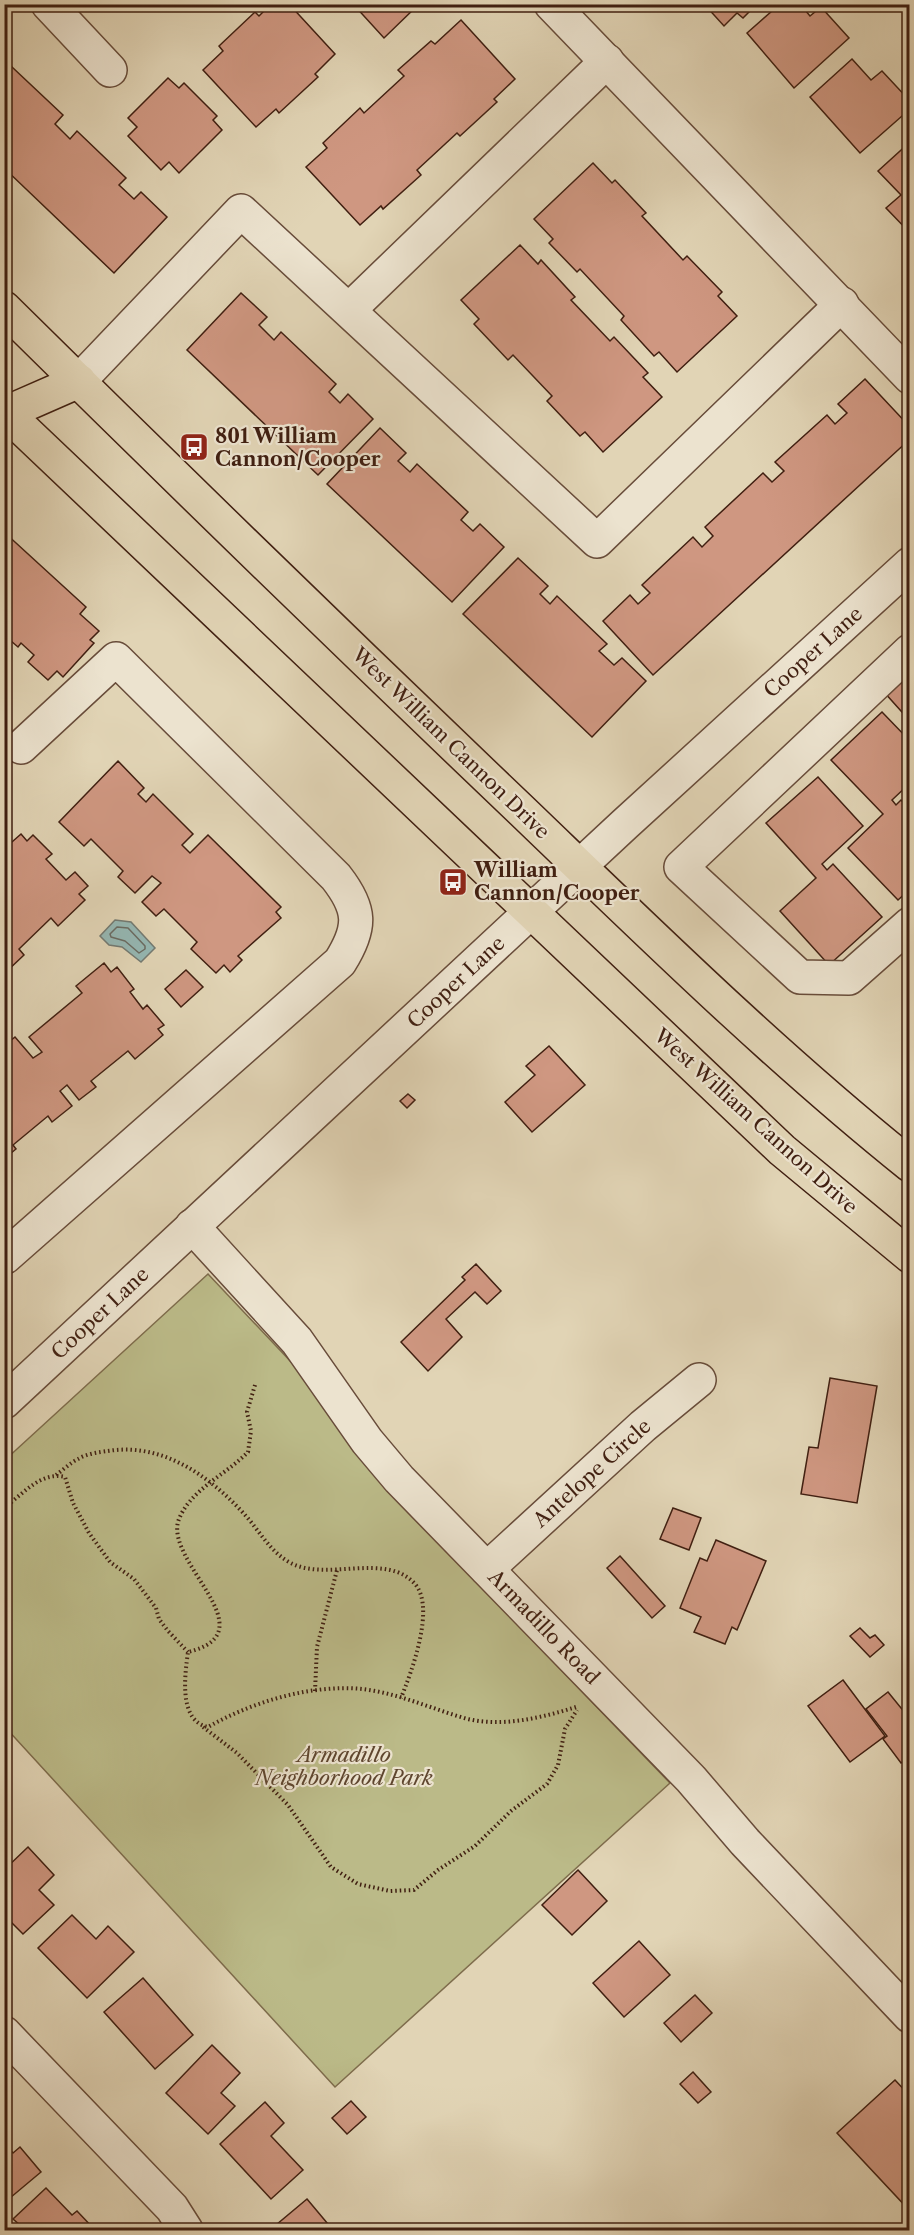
<svg xmlns="http://www.w3.org/2000/svg" width="914" height="2235" font-family="'Libre Caslon Text',serif">
  <style>
    .green { fill: #bbba88; stroke: #7e6c4c; stroke-width: 1.5 }
    .water { fill: #95b7b3; stroke: #737a72; stroke-width: 1.5 }
    .lines { fill: none; stroke-linecap: round; stroke-linejoin: round }
    .shore { stroke: #6a6b62; stroke-width: 1.5 }
    .building { fill: #cf9781; stroke: #401f11; stroke-width: 1.5 }
    .minor-casing { stroke: #684c3a; stroke-width: 36 }
    .major-casing { stroke: #401f11; stroke-width: 36 }
    .path { stroke: #401f11; stroke-width: 4; stroke-dasharray: 1.5 3; stroke-linecap: butt }
    .minor { stroke: #ece3cf; stroke-width: 33 }
    .major { stroke: #e1d4b5; stroke-width: 33 }
    .labels { text-anchor: middle; dominant-baseline: central; stroke-width: 4.5; stroke-linejoin: round; paint-order: stroke }
    .poi-label { font-size: 20px; font-weight: bold; fill: #401f11; stroke: #ece3cf; text-anchor: start }
    .street-label { font-size: 20px; fill: #401f11; stroke: #ece3cf }
    .park-label { font-size: 20px; font-style: italic; fill: #5f462f; stroke: #ece3cf }
  </style>
  <rect width="100%" height="100%" fill="#e1d4b5"/>
  <filter id="stains"><feTurbulence type="fractalNoise" baseFrequency=".00333" numOctaves="4"/><feColorMatrix values="0 0 0 0 .2 0 0 0 0 .09 0 0 0 0 .02 0 0 0 .5 -.17"/></filter>
  <radialGradient id="worn" r=".72"><stop offset=".6" stop-color="#630" stop-opacity="0"/><stop offset="1" stop-color="#630" stop-opacity=".3"/></radialGradient>
  <path class="green" d="M 208,1274 L 310,1382 L 440,1544 L 670,1783 L 335,2087 L 5,1727 L 5,1460 Z"/>
  <path class="water" d="M 115,920 L 131,922 L 155,948 L 141,962 L 122,947 L 109,945 L 100,936 Z"/>
  <g class="lines">
    <path class="shore" d="M 117,927 L 128,928 L 145,946 L 145,949 L 139,953 L 125,941 L 111,937 L 110,934 Z"/>
  </g>
  <g class="building">
    <path d="M 271,4 L 289,4 L 335,54 L 315,74 L 318,77 L 279,113 L 276,109 L 256,127 L 203,70 L 223,51 L 219,46 L 255,12 L 259,16 Z"/>
    <path d="M 353,4 L 419,4 L 384,38 Z"/>
    <path d="M 704,4 L 757,4 L 743,18 L 737,13 L 724,26 Z"/>
    <path d="M 780,4 L 800,4 L 810,16 L 821,7 L 849,38 L 794,88 L 747,33 Z"/>
    <path d="M 461,20 L 515,79 L 494,99 L 497,102 L 460,136 L 457,133 L 417,170 L 421,175 L 383,209 L 381,206 L 360,225 L 306,167 L 327,148 L 323,143 L 360,108 L 364,113 L 404,76 L 398,70 L 431,41 L 435,44 Z"/>
    <path d="M 852,59 L 871,80 L 882,71 L 910,101 L 910,109 L 860,153 L 810,97 Z"/>
    <path d="M 12,67 L 63,115 L 55,124 L 70,139 L 77,131 L 126,178 L 119,185 L 134,199 L 141,192 L 167,217 L 114,273 L 4,168 L 4,74 Z"/>
    <path d="M 168,78 L 179,88 L 184,83 L 217,116 L 213,120 L 222,130 L 179,173 L 169,162 L 161,170 L 128,136 L 137,127 L 128,118 Z"/>
    <path d="M 910,142 L 910,233 L 886,208 L 901,195 L 878,171 Z"/>
    <path d="M 593,163 L 612,183 L 615,180 L 646,213 L 642,216 L 683,260 L 687,256 L 722,292 L 718,296 L 737,316 L 677,372 L 659,352 L 654,356 L 621,320 L 624,316 L 580,269 L 577,272 L 549,243 L 553,239 L 534,219 Z"/>
    <path d="M 520,245 L 538,264 L 541,260 L 575,297 L 571,300 L 610,341 L 614,337 L 648,373 L 643,377 L 662,397 L 603,452 L 585,432 L 580,436 L 547,401 L 552,396 L 513,355 L 508,360 L 474,324 L 479,319 L 461,300 Z"/>
    <path d="M 241,293 L 267,317 L 259,325 L 274,340 L 281,332 L 336,384 L 329,392 L 340,403 L 348,394 L 373,419 L 318,475 L 187,350 Z"/>
    <path d="M 865,379 L 910,427 L 910,439 L 653,675 L 603,621 L 630,595 L 638,604 L 650,593 L 642,585 L 693,537 L 702,547 L 713,536 L 705,527 L 763,473 L 772,482 L 784,471 L 775,462 L 827,415 L 835,424 L 847,413 L 838,404 Z"/>
    <path d="M 380,428 L 406,453 L 398,461 L 410,472 L 417,464 L 468,512 L 461,520 L 473,531 L 480,524 L 504,547 L 452,602 L 327,484 Z"/>
    <path d="M 4,532 L 86,607 L 80,614 L 99,631 L 90,640 L 94,643 L 63,677 L 57,671 L 48,680 L 28,662 L 34,655 L 21,643 L 18,647 L 4,635 Z"/>
    <path d="M 518,558 L 548,586 L 540,594 L 550,604 L 557,596 L 607,644 L 599,651 L 614,665 L 622,658 L 646,681 L 592,737 L 463,614 Z"/>
    <path d="M 910,669 L 910,721 L 884,692 Z"/>
    <path d="M 882,712 L 910,741 L 910,783 L 892,800 L 896,805 L 901,800 L 910,809 L 910,889 L 898,900 L 848,848 L 883,814 L 831,760 Z"/>
    <path d="M 118,761 L 144,788 L 138,794 L 146,802 L 153,794 L 193,834 L 182,845 L 190,853 L 208,835 L 281,907 L 276,912 L 281,918 L 238,956 L 242,960 L 230,972 L 224,965 L 216,973 L 191,949 L 197,942 L 164,909 L 156,916 L 142,902 L 161,883 L 152,876 L 135,893 L 118,877 L 123,871 L 91,839 L 84,846 L 59,822 Z"/>
    <path d="M 818,777 L 863,826 L 822,864 L 827,870 L 833,864 L 882,917 L 829,965 L 780,911 L 816,878 L 766,823 Z"/>
    <path d="M 21,834 L 27,841 L 33,835 L 52,854 L 46,859 L 66,880 L 75,872 L 88,886 L 79,894 L 85,900 L 58,926 L 51,918 L 19,949 L 24,955 L 7,971 L 4,969 L 4,849 Z"/>
    <path d="M 104,963 L 111,972 L 117,967 L 134,989 L 130,992 L 143,1009 L 147,1005 L 164,1025 L 158,1029 L 163,1035 L 135,1059 L 128,1051 L 91,1081 L 96,1087 L 79,1100 L 67,1085 L 60,1091 L 72,1106 L 52,1122 L 48,1116 L 13,1145 L 16,1149 L 4,1159 L 4,1046 L 15,1037 L 33,1058 L 42,1052 L 29,1037 L 82,993 L 76,986 Z"/>
    <path d="M 186,970 L 203,987 L 181,1007 L 165,989 Z"/>
    <path d="M 549,1046 L 585,1085 L 532,1132 L 505,1102 L 535,1075 L 526,1066 Z"/>
    <path d="M 408,1094 L 415,1100 L 407,1108 L 400,1101 Z"/>
    <path d="M 476,1264 L 501,1291 L 487,1304 L 475,1292 L 446,1319 L 462,1337 L 428,1371 L 401,1342 L 465,1280 L 462,1277 Z"/>
    <path d="M 830,1378 L 877,1386 L 857,1503 L 801,1494 L 809,1447 L 818,1448 Z"/>
    <path d="M 673,1508 L 701,1518 L 689,1550 L 660,1539 Z"/>
    <path d="M 716,1540 L 766,1561 L 737,1630 L 732,1627 L 725,1644 L 694,1632 L 701,1617 L 680,1608 L 700,1558 L 707,1561 Z"/>
    <path d="M 620,1556 L 665,1606 L 652,1618 L 607,1568 Z"/>
    <path d="M 860,1628 L 870,1638 L 875,1635 L 884,1645 L 870,1657 L 850,1636 Z"/>
    <path d="M 843,1680 L 885,1736 L 850,1762 L 808,1706 Z"/>
    <path d="M 888,1692 L 910,1719 L 910,1757 L 901,1763 L 883,1739 L 887,1736 L 866,1709 Z"/>
    <path d="M 28,1847 L 54,1875 L 39,1890 L 54,1905 L 23,1934 L 4,1915 L 4,1870 Z"/>
    <path d="M 578,1870 L 607,1901 L 572,1935 L 542,1905 Z"/>
    <path d="M 72,1915 L 96,1939 L 108,1926 L 134,1952 L 87,1998 L 38,1948 Z"/>
    <path d="M 639,1941 L 670,1975 L 624,2017 L 593,1983 Z"/>
    <path d="M 143,1978 L 193,2035 L 155,2069 L 104,2012 Z"/>
    <path d="M 695,1995 L 712,2013 L 681,2042 L 664,2023 Z"/>
    <path d="M 212,2045 L 240,2073 L 221,2093 L 235,2106 L 208,2134 L 166,2093 Z"/>
    <path d="M 693,2072 L 711,2092 L 698,2103 L 680,2084 Z"/>
    <path d="M 895,2080 L 910,2096 L 910,2211 L 837,2133 Z"/>
    <path d="M 351,2101 L 366,2117 L 347,2134 L 332,2118 Z"/>
    <path d="M 265,2102 L 284,2123 L 271,2136 L 303,2170 L 271,2199 L 220,2144 Z"/>
    <path d="M 4,2143 L 13,2153 L 20,2147 L 41,2172 L 4,2203 Z"/>
    <path d="M 46,2188 L 72,2215 L 77,2211 L 95,2230 L 16,2230 L 21,2226 L 13,2219 Z"/>
    <path d="M 307,2199 L 333,2230 L 270,2230 Z"/>
  </g>
  <g class="lines">
    <g class="minor-casing">
      <g id="minor">
        <path d="M 48,4 L 110,70"/>
        <path d="M 551,4 L 910,377"/>
        <path d="M 350,309 L 607,61"/>
        <path d="M 79,381 L 241,211 L 597,541 L 842,304"/>
        <path d="M 910,651 L 681,867 L 800,977 L 849,978 L 910,924"/>
        <path d="M 192,1226 L 297,1341 L 367,1441 L 399,1479 L 691,1779 L 745,1842 L 910,2016"/>
        <path d="M 5,1257 L 340,962 C 362,927 361,909 336,877 L 116,659 L 21,747"/>
        <path d="M 4,1402 L 625,824 L 910,564"/>
        <path d="M 487,1569 L 643,1426 L 699,1380"/>
        <path d="M 4,2033 L 172,2208 L 186,2230"/>
      </g>
    </g>
    <g class="major-casing">
      <g id="major">
        <path d="M 4,308 C 175,477 347,644 521,810 C 647,931 773,1055 910,1165"/>
        <path d="M 4,411 L 782,1150 L 910,1256"/>
        <path d="M 6,413 L 79,381"/>
      </g>
    </g>
    <g class="path">
      <path d="M 255,1385 L 247,1412 L 251,1431 L 248,1452 C 227,1474 191,1489 179,1519 C 162,1561 271,1632 188,1652 C 185,1674 178,1721 208,1727 C 252,1702 311,1684 362,1689 C 397,1693 430,1708 464,1718 C 500,1728 541,1718 576,1707"/>
      <path d="M 56,1475 C 63,1470 70,1463 78,1459 C 86,1454 99,1452 108,1451 C 163,1442 211,1477 246,1516 C 260,1532 270,1551 289,1562 C 325,1583 386,1551 415,1584 C 436,1608 411,1673 401,1698"/>
      <path d="M 4,1508 C 23,1494 41,1471 65,1477 L 73,1503 L 89,1533 L 110,1562 L 134,1579 L 156,1608 L 159,1619 L 168,1631 L 188,1652"/>
      <path d="M 315,1691 L 317,1647 L 337,1570"/>
      <path d="M 203,1727 L 237,1753 L 288,1805 L 331,1867 L 358,1884 L 390,1891 L 414,1890 L 438,1870 L 475,1846 L 511,1811 L 547,1784 L 558,1765 L 565,1729 L 577,1710"/>
    </g>
    <use href="#minor" class="minor"/>
    <use href="#major" class="major"/>
  </g>
  <defs>
    <g id="bus-square" transform="scale(1.5)"><rect x="-9" y="-9" width="18" height="18" rx="4" fill="#8f2418" stroke="#ece3cf"/><path d="M-5-6H5V4H4V6H2V4H-2V6H-4V4H-5ZM-3.5-4V0h7V-4ZM-3.5 1.2v1.5H-2V1.2ZM2 1.2v1.5H3.5V1.2Z" fill="#fff"/></g>
  </defs>
  <g fill-rule="evenodd">
    <use href="#bus-square" x="194" y="447"/>
    <use href="#bus-square" x="453" y="882"/>
  </g>
  <g class="labels">
    <g class="poi-label">
      <text x="215" y="436">801 William<tspan x="215" dy="23">Cannon/Cooper</tspan></text>
      <text x="474" y="870">William<tspan x="474" dy="23">Cannon/Cooper</tspan></text>
    </g>
    <g class="street-label">
      <text transform="translate(813 652) rotate(-42)">Cooper Lane</text>
      <text transform="translate(451 743) rotate(44)">West William Cannon Drive</text>
      <text transform="translate(456 982) rotate(-43)">Cooper Lane</text>
      <text transform="translate(756 1121) rotate(42)">West William Cannon Drive</text>
      <text transform="translate(100 1313) rotate(-43)">Cooper Lane</text>
      <text transform="translate(592 1473) rotate(-42)">Antelope Circle</text>
      <text transform="translate(544 1627) rotate(46)">Armadillo Road</text>
    </g>
    <g class="park-label">
      <text x="344" y="1755">Armadillo<tspan x="344" dy="23">Neighborhood Park</tspan></text>
    </g>
  </g>
  <rect width="914" height="2235" fill="none" stroke="#e1d4b5" stroke-width="24"/>
  <rect x="6" y="6" width="902" height="2223" fill="none" stroke="#401f11" stroke-width="3"/>
  <rect x="12" y="12" width="890" height="2211" fill="none" stroke="#401f11" stroke-width="1.5"/>
  <rect width="100%" height="100%" filter="url(#stains)"/>
  <rect width="100%" height="100%" fill="url(#worn)"/>
</svg>
